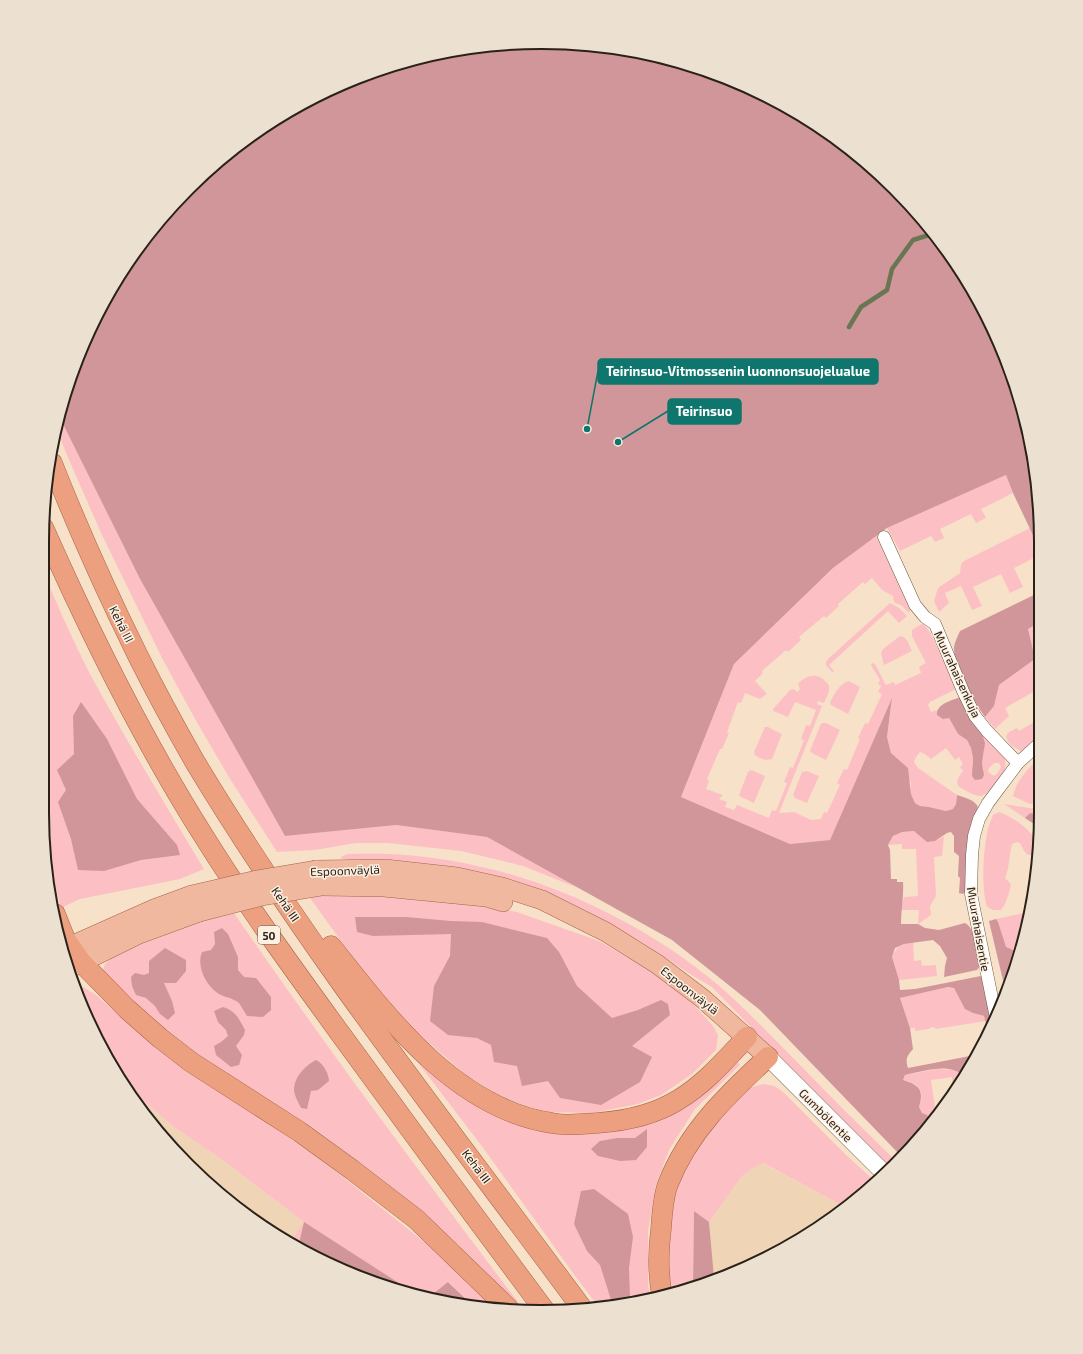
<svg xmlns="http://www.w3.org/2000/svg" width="1083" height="1354" font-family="'Exo 2',sans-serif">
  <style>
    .built { fill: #efd4b5 }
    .green { fill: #fcc0c4; fill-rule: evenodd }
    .forest { fill: #d1969a }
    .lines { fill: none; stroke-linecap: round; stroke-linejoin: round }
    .stream { stroke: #697652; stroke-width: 4.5 }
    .minor-casing { stroke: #6c5a44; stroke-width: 13 }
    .secondary-casing { stroke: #6c5a44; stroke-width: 18 }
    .primary-casing { stroke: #a66447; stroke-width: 20 }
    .trunk-casing { stroke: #a66447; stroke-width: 21 }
    .minor { stroke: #fff; stroke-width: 12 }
    .secondary { stroke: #fff; stroke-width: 17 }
    .primary { stroke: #f1b8a0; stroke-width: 19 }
    .trunk { stroke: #eca080; stroke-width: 20 }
    .primary-bridge-casing { stroke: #a66447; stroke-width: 20; stroke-linecap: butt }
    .primary-bridge { stroke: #f1b8a0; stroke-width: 19 }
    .labels { text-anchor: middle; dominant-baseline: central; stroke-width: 3; stroke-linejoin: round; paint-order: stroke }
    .shield { fill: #fdf0e1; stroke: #696055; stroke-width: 1 }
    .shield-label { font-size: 11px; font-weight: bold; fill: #2a2219 }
    .street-label { font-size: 12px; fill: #2a2219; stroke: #fdf0e1 }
    .rim { fill: none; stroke: #2a2219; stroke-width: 2 }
    .leader { fill: none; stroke: #0f766e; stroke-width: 1.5 }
    .callout-dot { fill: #0f766e; stroke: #fdf0e1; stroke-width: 1.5 }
    .callout { fill: #0f766e; stroke: #0f766e; stroke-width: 1.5 }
    .callout-label { font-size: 13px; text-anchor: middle; font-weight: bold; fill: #fff }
  </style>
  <rect width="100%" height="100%" fill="#f7e1c8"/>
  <g class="built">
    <path d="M 129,1088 L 175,1128 L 221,1159 L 304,1222 L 289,1243 L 188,1166 Z"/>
    <path d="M 762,1163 L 845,1207 L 791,1245 L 714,1277 L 709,1222 L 742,1176 L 753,1168 Z"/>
  </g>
  <g class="green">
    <path d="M 61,420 L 140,579 L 285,836 L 396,825 L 487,837 L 578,888 L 523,866 L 461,851 L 388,843 L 356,843 L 315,850 L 277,852 L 230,779 L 195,719 L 162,658 L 102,535 L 66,453 L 58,432 Z"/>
    <path d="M 1006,475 L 1013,493 L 981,509 L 986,518 L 976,523 L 971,514 L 940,529 L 944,538 L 935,542 L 931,536 L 900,551 L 887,528 Z"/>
    <path d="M 1030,528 L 1040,550 L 1040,555 L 1014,568 L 1023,587 L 1010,593 L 1001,574 L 973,587 L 982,606 L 972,610 L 961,586 L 945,593 L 949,603 L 939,612 L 934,601 L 938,588 L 960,573 L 961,564 L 964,561 Z"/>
    <path d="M 877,535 L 883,543 L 911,607 L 909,613 L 902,606 L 894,602 L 893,596 L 882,590 L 872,578 L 865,584 L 863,582 L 838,604 L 839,606 L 826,618 L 824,616 L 799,637 L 801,640 L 788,652 L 786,650 L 762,671 L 763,673 L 755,681 L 767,694 L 760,699 L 745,693 L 741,703 L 738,702 L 727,732 L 729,733 L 722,749 L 720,749 L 707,779 L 709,781 L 706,789 L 723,795 L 719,799 L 727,802 L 725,807 L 734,810 L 737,805 L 769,818 L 772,810 L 776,811 L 787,783 L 784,782 L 790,767 L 793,768 L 804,740 L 801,739 L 806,725 L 810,726 L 816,710 L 795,702 L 788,717 L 773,711 L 773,709 L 790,690 L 793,689 L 798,692 L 800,689 L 798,684 C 806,675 818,672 826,682 C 828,684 829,685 829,687 C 830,692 826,698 824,703 L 818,701 L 817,704 L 822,706 L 779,813 L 794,812 L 811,820 L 821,819 L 824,812 L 827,813 L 840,785 L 837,783 L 844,769 L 847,770 L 860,739 L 858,738 L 865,723 L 868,724 L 882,694 L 878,692 L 881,686 L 878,684 L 880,680 L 871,665 L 872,663 L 875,664 L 886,685 L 894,682 L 895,685 L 921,673 L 919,667 L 926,663 L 912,636 L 912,630 L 923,623 L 931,634 L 956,689 L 930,702 L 928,705 L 931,712 L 937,710 L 937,715 L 949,718 L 958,734 L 967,740 L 971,748 L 973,758 L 972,766 L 984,771 L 982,763 L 984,751 L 981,731 C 988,738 1002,750 1005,759 C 1005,762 1006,766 1005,769 C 1003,775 988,795 981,796 C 974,796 964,790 958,786 C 956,780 959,776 963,771 L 960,767 L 963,764 L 959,757 L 955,760 L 946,748 L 931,759 L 925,754 L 920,752 L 916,757 L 914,762 L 918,768 L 957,795 L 956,804 L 953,809 L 946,811 L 929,807 L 920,806 L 915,803 L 911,794 L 911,783 L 901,762 L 891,753 L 887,737 L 892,700 L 830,840 L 790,844 L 681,797 L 734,664 L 833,568 ZM 994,763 L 999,763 L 1001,767 L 997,774 L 994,776 L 988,772 L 989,768 Z"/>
    <path d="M 43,572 C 58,606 73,641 90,674 C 126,740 165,804 204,869 L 180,879 L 80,899 L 61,908 L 48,857 L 42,812 Z"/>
    <path d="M 890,603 L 899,608 L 907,616 L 899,623 L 888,611 L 829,665 L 834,671 L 832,672 L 826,665 L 826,662 L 828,659 Z"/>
    <path d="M 1040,622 L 1041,705 L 1033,692 L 1005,708 L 1009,716 L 995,729 L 985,717 L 994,706 L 999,685 L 1034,660 L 1028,629 Z"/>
    <path d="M 900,636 C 907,636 909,645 912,651 L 884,665 L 881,653 L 883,649 Z"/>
    <path d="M 849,681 L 860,687 L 848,714 L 831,705 L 830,703 C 834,694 839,684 849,681 Z"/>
    <path d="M 1036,721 L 1041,729 L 1041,736 L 1021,751 C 1015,748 1008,744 1006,736 L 1009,732 L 1017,728 L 1019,731 Z"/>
    <path d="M 822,723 L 826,723 L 840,730 L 826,760 L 812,753 L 810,751 L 820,726 Z"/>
    <path d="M 765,727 L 768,727 L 782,734 L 772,759 C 766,761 760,759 755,755 L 754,752 Z"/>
    <path d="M 1041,756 L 1041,802 L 1030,804 L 1013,796 C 1017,779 1029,768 1041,756 Z"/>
    <path d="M 751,770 L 765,776 L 754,803 L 741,797 L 739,795 L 748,772 Z"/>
    <path d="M 807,771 L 819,776 L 807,803 L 795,798 L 793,795 L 802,772 Z"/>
    <path d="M 1004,804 L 1029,808 L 1041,809 L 1041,815 L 1030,813 L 1025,818 Z"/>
    <path d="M 999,812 C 1015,818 1028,828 1038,842 C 1038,848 1036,850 1033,855 L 1028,855 L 1024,851 L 1020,843 L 1017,842 L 1012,844 C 1009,856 1010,865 1005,878 L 1011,884 C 1009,894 1007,902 1001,910 L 993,910 L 987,907 C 981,886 983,851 988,829 C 989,824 992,819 993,815 Z"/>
    <path d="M 914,831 C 928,840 928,847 944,836 L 942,856 L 934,857 L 936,896 L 930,906 L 931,915 L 918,924 L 919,910 L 901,910 L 904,897 L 918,896 L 916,849 L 902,849 L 902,844 L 888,845 C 895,831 899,832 914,831 Z"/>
    <path d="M 347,854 C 360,854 373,853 386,854 C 419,855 454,860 486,868 C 566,886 656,932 718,985 C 747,1010 773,1038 800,1065 C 831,1097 863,1129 895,1160 L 890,1167 L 823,1101 L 712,987 L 690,974 L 640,941 L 600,920 L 369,863 L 342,859 L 341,857 Z"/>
    <path d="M 365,893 L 469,902 L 517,912 L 599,941 L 646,968 L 679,991 L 694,1005 L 713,1026 L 718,1035 L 716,1050 L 692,1074 L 661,1095 L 638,1104 L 592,1113 L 545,1112 L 501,1097 L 466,1075 L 414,1030 L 362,970 L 310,898 L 323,895 Z"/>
    <path d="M 1025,906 L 1032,908 L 1029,918 L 1024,920 L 1028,920 L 1013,970 L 1013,968 L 1001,971 L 989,921 L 996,921 L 996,919 L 1024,913 Z"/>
    <path d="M 232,910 C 325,1046 424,1178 524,1310 L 521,1309 C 499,1286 477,1262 453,1241 C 415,1206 371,1170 329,1140 C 298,1118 266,1100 234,1080 C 203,1059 172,1036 143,1011 C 129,999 112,986 103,970 L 105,964 L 109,960 L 123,952 L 156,937 Z"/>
    <path d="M 913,942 L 914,961 L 921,960 L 922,966 L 936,965 L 937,976 L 899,980 L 892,957 C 897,946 901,944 913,942 Z"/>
    <path d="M 77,986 L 85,988 L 96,995 L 160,1051 L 206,1083 L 314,1154 L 448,1261 L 493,1306 L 470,1303 L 449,1282 L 429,1297 L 412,1295 L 292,1245 L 289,1243 L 304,1222 L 221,1159 L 175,1128 L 129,1088 L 109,1062 Z"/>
    <path d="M 948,987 L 954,988 L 958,995 L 973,1013 L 984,1016 L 986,1021 L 936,1029 L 934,1027 L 930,1028 L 929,1029 L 915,1031 L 915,1028 L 910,1028 L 900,998 Z"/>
    <path d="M 413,1056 L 460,1096 L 489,1113 L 528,1127 L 573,1131 L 631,1125 L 736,1061 L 740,1065 L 695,1109 L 669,1150 L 656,1185 L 648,1231 L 648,1285 L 651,1298 L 597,1305 L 573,1273 L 484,1149 Z"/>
    <path d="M 936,1069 L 956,1070 L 964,1076 L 956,1091 L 953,1091 L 952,1077 L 931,1080 L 936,1114 L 930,1121 L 930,1119 L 922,1113 L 919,1107 C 925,1090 920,1084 903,1080 L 905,1075 Z"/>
    <path d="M 764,1084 L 774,1086 L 782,1091 L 847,1156 L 876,1182 L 871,1188 L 845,1207 L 763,1163 L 753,1168 L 742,1176 L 709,1222 L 694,1211 L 693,1286 L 671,1295 L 667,1243 L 678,1178 L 694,1147 L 744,1092 L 752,1087 Z"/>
  </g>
  <g class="forest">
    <path d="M 574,43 L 671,59 L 763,94 L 846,145 L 917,212 L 974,292 L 1024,412 L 1040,509 L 1040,550 L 1013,493 L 1006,475 L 887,528 L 833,568 L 734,664 L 681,797 L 790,844 L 830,840 L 892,698 L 887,737 L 891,753 L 908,768 L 911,794 L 915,803 L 920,806 L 929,807 L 946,811 L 953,809 L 956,804 L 957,795 C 965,798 974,799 978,807 L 975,814 L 965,892 L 963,894 L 959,893 L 960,878 L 958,876 L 959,856 L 954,852 L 954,836 L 951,832 L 947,833 L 935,841 L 927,842 L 914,831 L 902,832 L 893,836 L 888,845 L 890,850 L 891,879 L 897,879 L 897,882 L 903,882 C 904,896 901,910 901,924 L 918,924 L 925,928 L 939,930 L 965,923 C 976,929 979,954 981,965 L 977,970 L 944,977 L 945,966 L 947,958 L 940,946 L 933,940 L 904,944 L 895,948 L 892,957 L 899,980 L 900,990 L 915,989 L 981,976 L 984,978 L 993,1023 L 988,1031 L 984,1016 L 973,1013 L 965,1009 L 954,988 L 948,987 L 900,998 L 910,1028 L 913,1049 C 907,1056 905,1059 908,1068 L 975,1055 L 964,1076 C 950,1062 923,1071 905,1075 L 903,1080 C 920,1085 924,1090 919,1107 L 922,1113 L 927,1115 L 930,1121 L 900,1155 L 760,1010 L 672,940 L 487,837 L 396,825 L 285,836 L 140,579 L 61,420 L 69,381 L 109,292 L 166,212 L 237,145 L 292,109 L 381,68 L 477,46 Z"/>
    <path d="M 1040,592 L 1040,622 L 1028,629 L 1035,659 L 999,685 L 994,706 L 985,717 C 972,698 955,672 954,649 C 954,643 958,636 960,631 Z"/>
    <path d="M 960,697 L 981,731 L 985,743 L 982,763 L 984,775 L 982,779 L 975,780 L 972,776 L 973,758 L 971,748 L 967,740 L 958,734 L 949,718 L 943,719 L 937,715 C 936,704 951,701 960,697 Z"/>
    <path d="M 81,702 L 107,739 L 137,799 L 177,845 L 180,855 L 141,860 L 104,871 L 78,870 L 71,839 L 58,802 L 66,790 L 57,770 L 74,754 L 73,716 Z"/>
    <path d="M 1030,813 L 1041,815 L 1040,828 L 1025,818 Z"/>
    <path d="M 355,917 L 406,917 L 451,921 L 482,922 L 547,938 L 559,952 L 577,986 L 612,1018 L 638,1010 L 661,1000 L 668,1004 L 670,1015 L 632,1046 L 652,1057 L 640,1082 L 601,1105 L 560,1098 L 548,1081 L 522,1086 L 517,1066 L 494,1062 L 491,1045 L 477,1038 L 448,1035 L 430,1021 L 434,986 L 450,956 L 451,934 L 373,936 L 357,932 Z"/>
    <path d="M 996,919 L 998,922 L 1006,947 L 1015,951 L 1020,949 L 1006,993 L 989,921 Z"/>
    <path d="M 222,928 L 228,934 L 238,957 L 238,970 L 244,977 L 256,978 L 271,997 L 271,1010 L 263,1017 L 247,1016 C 244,1012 242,1007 239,1003 C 231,997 226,998 219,994 C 206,986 196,966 202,952 L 211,950 L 215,944 L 214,932 Z"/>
    <path d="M 165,948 L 186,960 L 186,971 L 176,983 L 164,983 L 172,1001 L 175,1013 L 168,1020 L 160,1014 L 155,1006 L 146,998 L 136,995 L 132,986 L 131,977 L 135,973 L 144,975 L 149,973 L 149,961 Z"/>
    <path d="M 223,1007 C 236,1011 239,1019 245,1030 L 244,1035 L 236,1046 L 242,1055 L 239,1065 L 231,1067 L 216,1055 L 214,1046 L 221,1042 L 228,1036 L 226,1030 L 218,1022 L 214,1011 Z"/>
    <path d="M 316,1060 C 323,1063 329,1074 329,1081 L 318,1090 L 311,1091 L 307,1109 L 301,1108 C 299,1104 294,1095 294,1090 C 294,1077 306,1065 316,1060 Z"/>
    <path d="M 647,1129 L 647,1147 L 636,1160 L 620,1161 L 598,1156 L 591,1149 L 600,1141 L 617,1138 L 635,1138 Z"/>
    <path d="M 594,1189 L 628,1214 L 633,1237 L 629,1268 L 630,1297 L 612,1303 L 600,1265 L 587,1251 L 574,1224 L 581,1191 Z"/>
    <path d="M 694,1211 L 709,1222 L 714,1277 L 693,1286 Z"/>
    <path d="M 304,1222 L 419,1296 L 412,1295 L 298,1248 Z"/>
    <path d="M 448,1282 L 470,1303 L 429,1297 Z"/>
  </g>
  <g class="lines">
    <path class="stream" d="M 849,327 L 861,307 L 887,290 L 892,269 L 913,240 L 932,234"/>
    <g class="minor-casing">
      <g id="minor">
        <path d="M 884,537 L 915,605 L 925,617 L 935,624 L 963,691 L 975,716 L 987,731 L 1018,763"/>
        <path d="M 996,1018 L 971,894 L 972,855 L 974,836 L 979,819 L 988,803 L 1018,763 L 1041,742"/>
      </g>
    </g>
    <g class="secondary-casing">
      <path id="secondary" d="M 768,1057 L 884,1173"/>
    </g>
    <g class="primary-casing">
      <g id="primary">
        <path d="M 316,870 L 385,869 L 457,877 L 502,887 L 542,900 L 606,932 L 657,964 L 702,998 L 768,1057"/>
        <path d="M 322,886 L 384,887 L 486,897 L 503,902"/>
        <path d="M 62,950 L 154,909 L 192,895"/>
        <path d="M 70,968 L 139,934 L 199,912"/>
      </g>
    </g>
    <g class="trunk-casing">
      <g id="trunk">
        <path d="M 52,463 C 78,529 107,593 138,656 C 156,692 175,727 195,762 C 310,953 449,1128 581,1307"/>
        <path d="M 43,527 C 90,633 141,737 203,835 C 246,904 294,970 342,1036 C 409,1128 477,1220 545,1311"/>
        <path d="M 55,914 L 65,939 L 81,962 L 127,1009 L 160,1038 L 191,1062 L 300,1132 L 351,1169 L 416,1219 L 508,1308"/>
        <path d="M 331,946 C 388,1018 456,1109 552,1123 C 567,1126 582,1124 597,1123 C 625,1121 654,1115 678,1100 C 705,1084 725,1060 747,1037"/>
        <path d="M 662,1296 C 658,1274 658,1252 661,1229 C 662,1215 663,1197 668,1184 C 688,1132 728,1094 768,1057"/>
      </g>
    </g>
    <use href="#minor" class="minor"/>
    <use href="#secondary" class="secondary"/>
    <use href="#primary" class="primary"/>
    <use href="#trunk" class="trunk"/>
    <g class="primary-bridge-casing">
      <g id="primary-bridge">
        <path d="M 192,895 L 257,880 L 316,870"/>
        <path d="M 199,912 L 262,896 L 322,886"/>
      </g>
    </g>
    <use href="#primary-bridge" class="primary-bridge"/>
  </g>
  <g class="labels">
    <rect class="shield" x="258" y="926" width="22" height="18" rx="3"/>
    <g class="shield-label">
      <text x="269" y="935">50</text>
    </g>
    <g class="street-label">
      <text transform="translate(122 624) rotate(63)">Kehä III</text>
      <text transform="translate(958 674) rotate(65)">Muurahaisenkuja</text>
      <text transform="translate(345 870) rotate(-2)">Espoonväylä</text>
      <text transform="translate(286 904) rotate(55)">Kehä III</text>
      <text transform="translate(979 929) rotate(80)">Muurahaisentie</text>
      <text transform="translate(690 990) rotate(38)">Espoonväylä</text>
      <text transform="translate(826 1115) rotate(45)">Gumbölentie</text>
      <text transform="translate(477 1166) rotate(53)">Kehä III</text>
    </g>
  </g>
  <path d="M0 0H1083V1354H0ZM541 49H542A492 492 0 0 1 1034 541V813A492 492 0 0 1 542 1305H541A492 492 0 0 1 49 813V541A492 492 0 0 1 541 49Z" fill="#ece0d1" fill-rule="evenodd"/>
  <path class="rim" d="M541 49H542A492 492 0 0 1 1034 541V813A492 492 0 0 1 542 1305H541A492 492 0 0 1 49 813V541A492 492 0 0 1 541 49Z"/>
  <path class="leader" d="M587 429L598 371M618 442L668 411"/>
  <g class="callout-dot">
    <circle cx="587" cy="429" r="4"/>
    <circle cx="618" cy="442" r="4"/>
  </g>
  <g class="callout">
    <rect x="598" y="359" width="280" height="25" rx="4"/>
    <rect x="668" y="399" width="73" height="25" rx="4"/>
  </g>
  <g class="callout-label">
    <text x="738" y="376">Teirinsuo-Vitmossenin luonnonsuojelualue</text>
    <text x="704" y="416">Teirinsuo</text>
  </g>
</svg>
